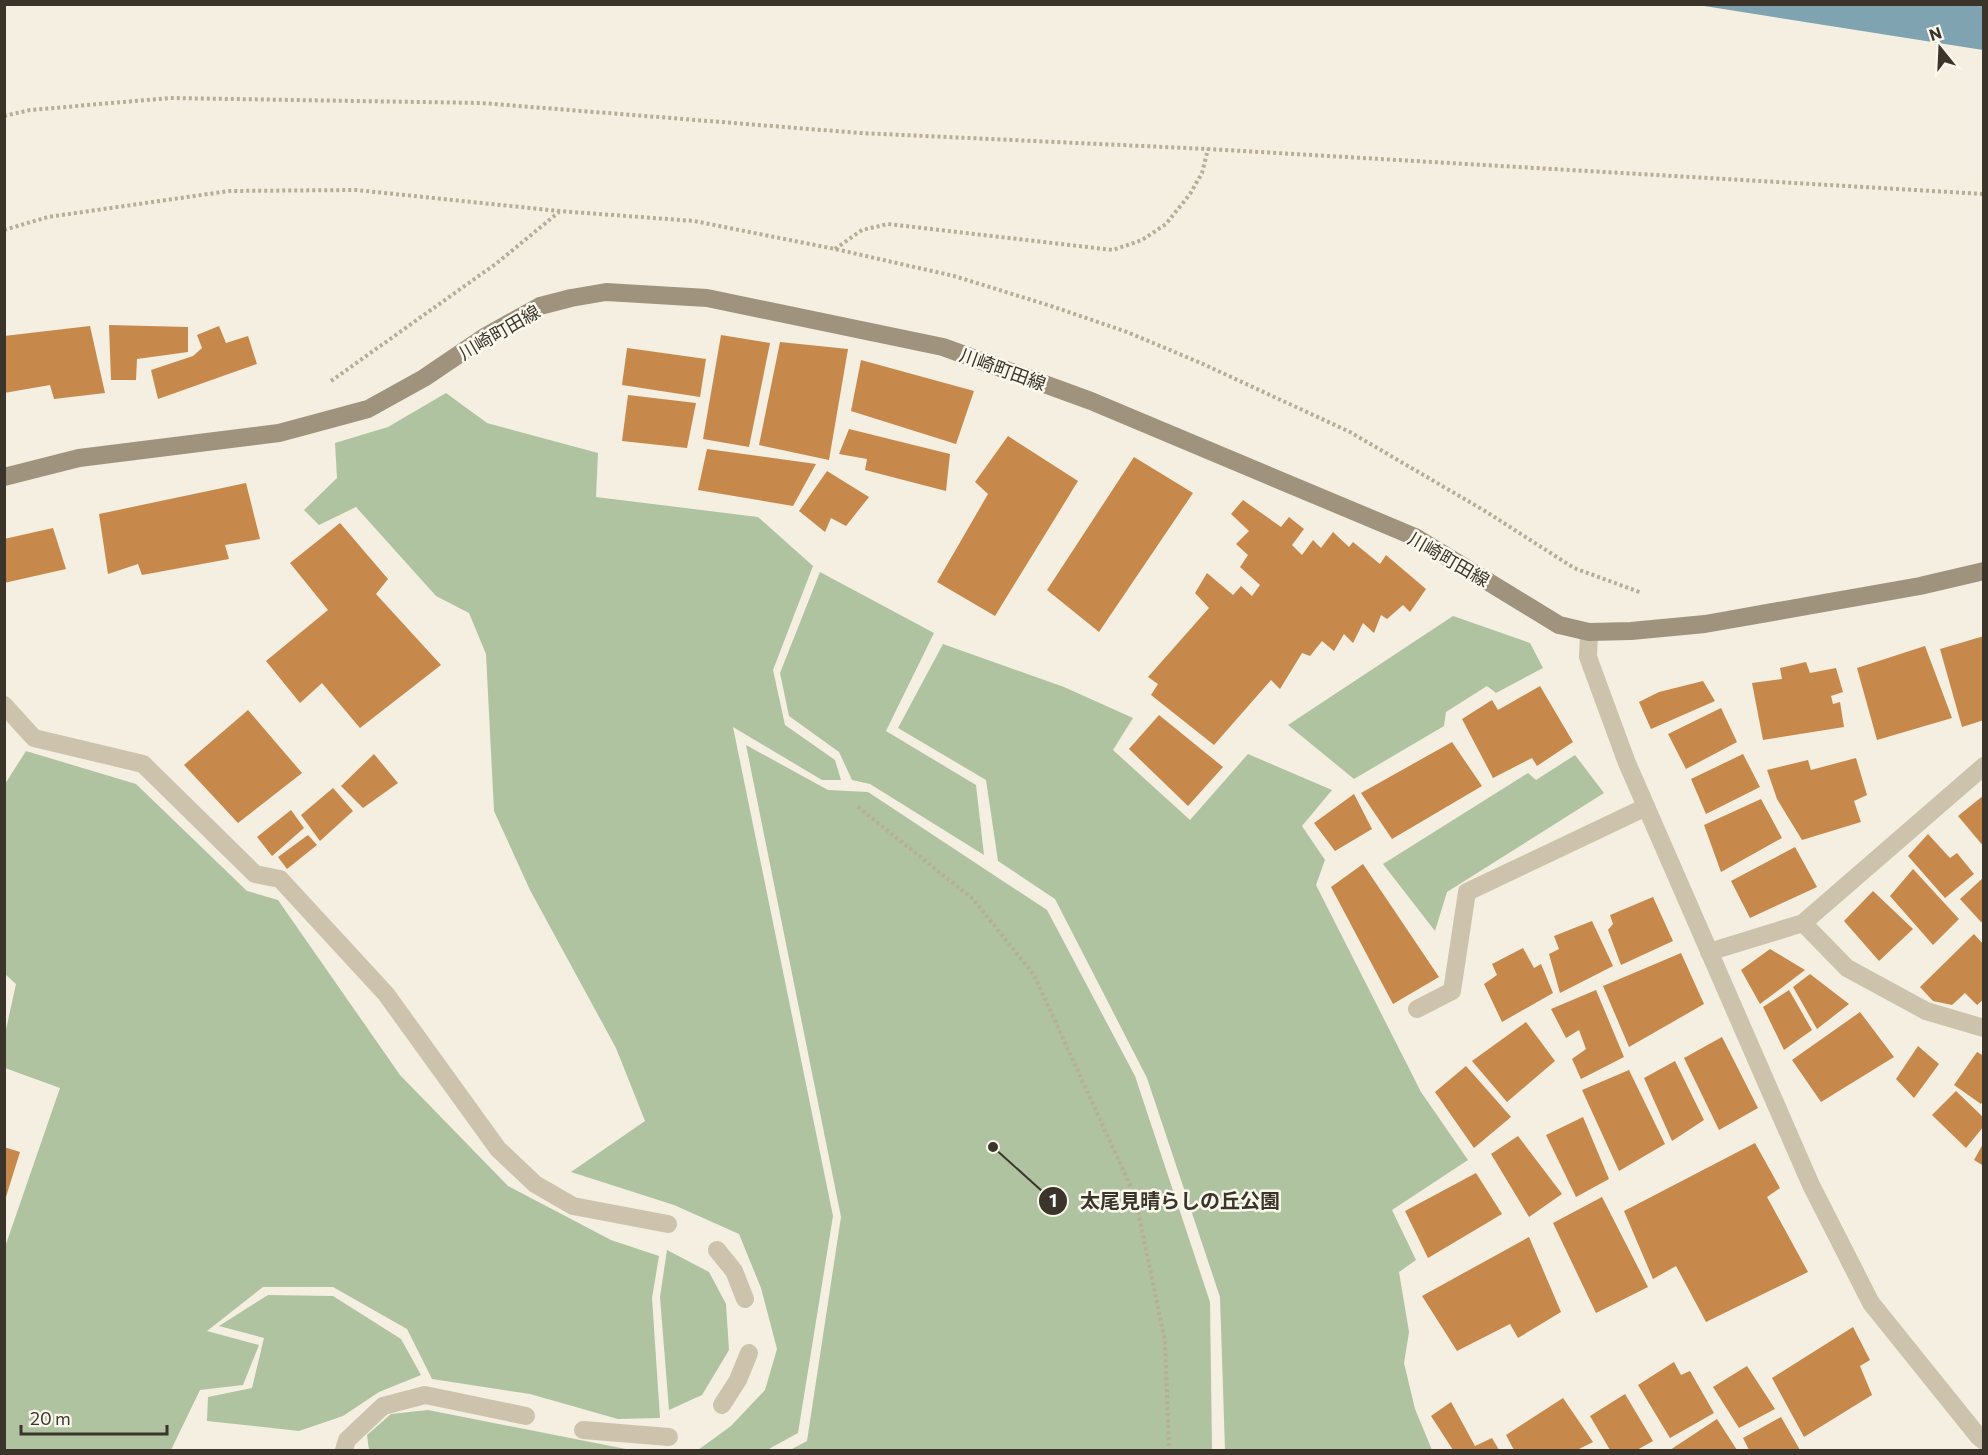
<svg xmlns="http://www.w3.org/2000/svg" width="1988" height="1455" font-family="Commissioner,'Noto Sans JP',sans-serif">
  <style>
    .green { fill: #afc3a0 }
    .water { fill: #7fa3b1 }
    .building { fill: #c7884b }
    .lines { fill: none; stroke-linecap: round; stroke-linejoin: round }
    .path { stroke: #b8ad96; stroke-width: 4; stroke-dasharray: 3 3; stroke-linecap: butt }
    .lane { stroke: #cdc3ac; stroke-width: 18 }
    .street { stroke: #cdc3ac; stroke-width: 18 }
    .secondary { stroke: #a0937d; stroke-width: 18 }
    .labels { text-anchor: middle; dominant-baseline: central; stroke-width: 5; stroke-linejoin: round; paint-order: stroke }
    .street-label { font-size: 18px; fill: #3a342b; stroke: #fbf8ee }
    .leader { fill: none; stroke: #3a342b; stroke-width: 2 }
    .callout-dot { fill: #3a342b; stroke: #fbf8ee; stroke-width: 2 }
    .mark-label { font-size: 18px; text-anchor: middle; font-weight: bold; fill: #fff }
    .callout-label { font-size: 20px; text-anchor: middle; font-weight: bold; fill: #3a342b; stroke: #fbf8ee; stroke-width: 5; stroke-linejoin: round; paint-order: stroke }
  </style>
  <rect width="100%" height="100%" fill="#f4efe1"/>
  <g class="green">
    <path d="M 446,393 L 487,423 L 598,453 L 596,497 L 758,517 L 813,566 L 773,670 L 785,725 L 835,760 L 841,780 L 822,780 L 733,727 L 833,1216 L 798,1433 L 767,1450 L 698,1450 L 731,1426 L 765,1390 L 777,1349 L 761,1288 L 739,1234 L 674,1205 L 571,1172 L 645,1121 L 616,1048 L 530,890 L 494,811 L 486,654 L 469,613 L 436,596 L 356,507 L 319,525 L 304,510 L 337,478 L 335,443 L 388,427 Z"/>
    <path d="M 820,572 L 934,633 L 886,731 L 976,785 L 984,855 L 870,784 L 852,780 L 839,752 L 789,716 L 780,673 Z"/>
    <path d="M 1453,616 L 1530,643 L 1543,668 L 1496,693 L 1487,686 L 1446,712 L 1444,726 L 1354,779 L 1288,725 Z"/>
    <path d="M 943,644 L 1064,687 L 1133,718 L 1113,750 L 1190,820 L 1248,754 L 1332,790 L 1302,826 L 1325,860 L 1316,885 L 1421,1092 L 1468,1160 L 1392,1210 L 1416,1260 L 1399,1272 L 1409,1332 L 1404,1363 L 1415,1409 L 1432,1450 L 1225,1450 L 1220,1297 L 1147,1078 L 1055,899 L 998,861 L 986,780 L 898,728 Z"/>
    <path d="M 746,745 L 828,790 L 868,792 L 1047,910 L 1135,1076 L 1210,1302 L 1212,1450 L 790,1450 L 807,1441 L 841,1217 Z"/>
    <path d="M 26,751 L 136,784 L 247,891 L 278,900 L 400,1075 L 508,1186 L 611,1240 L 659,1256 L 652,1298 L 660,1418 L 618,1419 L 530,1394 L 432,1379 L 407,1329 L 333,1287 L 263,1287 L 207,1331 L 259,1345 L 243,1385 L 200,1390 L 171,1450 L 5,1450 L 5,1247 L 60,1088 L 5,1068 L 5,1034 L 16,984 L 5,974 L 5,784 Z"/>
    <path d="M 1575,755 L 1604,793 L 1447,892 L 1435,931 L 1383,864 L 1528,773 L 1536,780 Z"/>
    <path d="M 667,1250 L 709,1272 L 726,1304 L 729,1350 L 702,1395 L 669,1410 L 660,1297 Z"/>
    <path d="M 268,1295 L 333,1296 L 401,1339 L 421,1375 L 379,1392 L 343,1416 L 299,1431 L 207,1421 L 208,1397 L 252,1388 L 264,1338 L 219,1326 Z"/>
    <path d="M 428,1410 L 631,1450 L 369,1450 L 367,1435 L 391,1414 Z"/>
  </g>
  <path class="water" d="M 1698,5 L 1983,5 L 1983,50 Z"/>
  <g class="building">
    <path d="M 109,325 L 188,327 L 188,352 L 137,359 L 136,380 L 111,380 Z"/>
    <path d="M 90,326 L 105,393 L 54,399 L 50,385 L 4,393 L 4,336 Z"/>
    <path d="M 219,326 L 226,343 L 248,336 L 257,364 L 158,399 L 151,370 L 193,356 L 202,348 L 197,335 Z"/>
    <path d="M 721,335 L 770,343 L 749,447 L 703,439 Z"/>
    <path d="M 780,342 L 848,349 L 829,460 L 759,445 Z"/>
    <path d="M 627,348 L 706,359 L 700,397 L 622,385 Z"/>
    <path d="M 861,360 L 974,391 L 956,444 L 851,411 Z"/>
    <path d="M 628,395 L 696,403 L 687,448 L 622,441 Z"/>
    <path d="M 849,429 L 950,454 L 946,491 L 865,470 L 867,459 L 839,454 Z"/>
    <path d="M 1008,436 L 1078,481 L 995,616 L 937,582 L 988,494 L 975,482 Z"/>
    <path d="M 707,449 L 816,464 L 793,506 L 698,490 Z"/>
    <path d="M 1134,457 L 1193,493 L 1099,632 L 1047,590 Z"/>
    <path d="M 827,471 L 869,497 L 846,526 L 831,518 L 825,532 L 799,511 Z"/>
    <path d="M 246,483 L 260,539 L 225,545 L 229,559 L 142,575 L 138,564 L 108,574 L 99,514 Z"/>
    <path d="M 1243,500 L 1281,527 L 1289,517 L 1304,529 L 1292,545 L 1302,555 L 1313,540 L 1321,548 L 1333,532 L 1349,547 L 1353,542 L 1380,564 L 1386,555 L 1426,589 L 1410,612 L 1403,605 L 1387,619 L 1381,615 L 1374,633 L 1363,623 L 1353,643 L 1344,634 L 1334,651 L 1322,641 L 1310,656 L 1302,653 L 1280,689 L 1271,680 L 1214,745 L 1151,695 L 1158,684 L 1148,677 L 1209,608 L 1195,593 L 1207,573 L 1233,595 L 1241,586 L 1252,596 L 1260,585 L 1240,567 L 1248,555 L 1236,544 L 1249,531 L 1231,514 Z"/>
    <path d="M 340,523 L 388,579 L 376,594 L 441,665 L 360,728 L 322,683 L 300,703 L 266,661 L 328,610 L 290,563 Z"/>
    <path d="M 53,528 L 66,569 L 4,583 L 4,539 Z"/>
    <path d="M 1984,636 L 1984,720 L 1962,727 L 1940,649 Z"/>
    <path d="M 1925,646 L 1952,718 L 1877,740 L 1857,668 Z"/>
    <path d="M 1806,662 L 1810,673 L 1836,668 L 1843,692 L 1831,696 L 1833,704 L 1840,702 L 1844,727 L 1763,740 L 1752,683 L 1782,679 L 1780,668 Z"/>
    <path d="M 1703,681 L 1715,701 L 1651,729 L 1639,702 L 1659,692 Z"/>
    <path d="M 1540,686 L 1573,742 L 1537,766 L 1532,758 L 1493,778 L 1462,719 L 1492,700 L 1498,710 Z"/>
    <path d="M 1721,708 L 1737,742 L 1686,769 L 1668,734 Z"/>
    <path d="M 248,710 L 302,773 L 238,823 L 184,765 Z"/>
    <path d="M 1159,715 L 1223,767 L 1188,806 L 1129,749 Z"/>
    <path d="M 1452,742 L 1482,786 L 1392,839 L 1361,793 Z"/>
    <path d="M 374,754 L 398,783 L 363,808 L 341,786 Z"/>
    <path d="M 1743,754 L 1760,787 L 1706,814 L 1691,779 Z"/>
    <path d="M 1856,758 L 1867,795 L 1854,801 L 1861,822 L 1802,840 L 1777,799 L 1767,770 L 1808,760 L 1811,770 Z"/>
    <path d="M 333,788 L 353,811 L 320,841 L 301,815 Z"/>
    <path d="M 1354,794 L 1372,829 L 1335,851 L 1314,823 Z"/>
    <path d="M 1984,795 L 1984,847 L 1958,816 Z"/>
    <path d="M 1761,799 L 1782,838 L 1721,872 L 1704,825 Z"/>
    <path d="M 291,810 L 304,828 L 272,856 L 257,837 Z"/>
    <path d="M 1928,834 L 1950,858 L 1957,853 L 1974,874 L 1945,898 L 1908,856 Z"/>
    <path d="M 308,835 L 317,845 L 287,869 L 278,857 Z"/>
    <path d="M 1795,847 L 1817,887 L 1750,918 L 1731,881 Z"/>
    <path d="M 1363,864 L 1439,977 L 1393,1004 L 1331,887 Z"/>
    <path d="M 1913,869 L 1959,919 L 1933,945 L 1890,896 Z"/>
    <path d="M 1984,877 L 1984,920 L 1981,922 L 1960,899 Z"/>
    <path d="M 1873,891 L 1913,929 L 1879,961 L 1844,921 Z"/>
    <path d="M 1653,897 L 1673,941 L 1621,965 L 1608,930 L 1613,924 L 1610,915 Z"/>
    <path d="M 1592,921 L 1613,966 L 1560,993 L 1549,954 L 1559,949 L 1554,936 Z"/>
    <path d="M 1974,934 L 1984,945 L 1984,999 L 1977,1005 L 1965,993 L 1952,1005 L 1933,1001 L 1920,987 Z"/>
    <path d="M 1523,948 L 1534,968 L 1541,964 L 1553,993 L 1502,1022 L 1484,984 L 1497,975 L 1492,964 Z"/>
    <path d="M 1770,949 L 1805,970 L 1760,1004 L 1741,970 Z"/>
    <path d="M 1681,953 L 1704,1004 L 1629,1047 L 1603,986 Z"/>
    <path d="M 1810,974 L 1849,1004 L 1817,1029 L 1793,987 Z"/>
    <path d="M 1596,990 L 1624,1057 L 1581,1079 L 1572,1059 L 1586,1049 L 1579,1030 L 1566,1038 L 1551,1009 Z"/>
    <path d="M 1789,990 L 1812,1030 L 1784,1050 L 1763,1007 Z"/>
    <path d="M 1860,1012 L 1894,1057 L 1821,1102 L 1792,1060 Z"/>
    <path d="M 1526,1022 L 1555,1061 L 1507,1102 L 1472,1061 Z"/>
    <path d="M 1722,1037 L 1758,1108 L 1719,1130 L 1684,1058 Z"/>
    <path d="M 1918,1046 L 1939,1064 L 1914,1098 L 1896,1079 Z"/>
    <path d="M 1977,1052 L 1984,1056 L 1984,1100 L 1981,1104 L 1954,1085 Z"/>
    <path d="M 1675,1061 L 1704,1120 L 1672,1141 L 1644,1078 Z"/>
    <path d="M 1466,1066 L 1511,1117 L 1474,1148 L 1435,1092 Z"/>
    <path d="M 1629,1070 L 1665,1144 L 1619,1171 L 1582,1090 Z"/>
    <path d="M 1956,1091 L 1984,1118 L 1984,1126 L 1966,1148 L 1932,1115 Z"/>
    <path d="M 1583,1117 L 1609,1179 L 1576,1197 L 1546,1135 Z"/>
    <path d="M 1518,1136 L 1562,1194 L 1529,1217 L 1491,1154 Z"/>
    <path d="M 1984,1142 L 1984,1166 L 1974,1160 Z"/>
    <path d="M 1755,1143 L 1780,1188 L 1767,1197 L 1808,1272 L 1706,1322 L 1676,1266 L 1653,1279 L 1624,1211 Z"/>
    <path d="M 4,1147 L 20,1152 L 5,1200 L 4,1200 Z"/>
    <path d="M 1476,1173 L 1502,1214 L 1428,1258 L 1405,1211 Z"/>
    <path d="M 1602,1197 L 1648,1287 L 1596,1313 L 1553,1223 Z"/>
    <path d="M 1529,1237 L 1561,1312 L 1518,1338 L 1510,1324 L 1457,1351 L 1422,1296 Z"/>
    <path d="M 1853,1327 L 1870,1360 L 1860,1366 L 1872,1395 L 1804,1437 L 1772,1378 Z"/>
    <path d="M 1674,1362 L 1681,1375 L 1690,1371 L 1714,1413 L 1670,1438 L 1638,1385 Z"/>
    <path d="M 1747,1366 L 1775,1409 L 1739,1428 L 1713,1387 Z"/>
    <path d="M 1625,1394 L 1653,1441 L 1637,1450 L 1610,1450 L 1590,1416 Z"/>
    <path d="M 1563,1398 L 1593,1442 L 1577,1450 L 1514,1450 L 1506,1435 Z"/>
    <path d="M 1451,1402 L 1475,1446 L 1492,1438 L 1499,1450 L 1453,1450 L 1431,1416 Z"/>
    <path d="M 1781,1417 L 1800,1450 L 1749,1450 L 1743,1438 Z"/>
    <path d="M 1717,1419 L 1737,1450 L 1670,1450 Z"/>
  </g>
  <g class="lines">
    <g class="path">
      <path d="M 4,116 L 30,110 L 170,98 L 481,103 L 860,133 L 1208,149 L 1984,194"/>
      <path d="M 4,230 L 48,217 L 229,191 L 356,190 L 559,211 L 694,221 L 835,249 L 954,276 L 1051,306 L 1127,332 L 1203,364 L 1350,432 L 1485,511 L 1574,568 L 1642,593"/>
      <path d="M 835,249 L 862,230 L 888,224 L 1113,250 L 1142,240 L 1166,224 L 1190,194 L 1202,173 L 1208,149"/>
      <path d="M 331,381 L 497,263 L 559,212"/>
      <path d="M 858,807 L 973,899 L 1034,975 L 1135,1196 L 1165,1341 L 1169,1450"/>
    </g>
    <g class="lane">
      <path d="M 1803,923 L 1984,766"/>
      <path d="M 1709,952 L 1803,923 L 1847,968 L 1926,1011 L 1984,1028"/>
      <path d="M 1417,1009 L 1452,991 L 1467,892 L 1646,807"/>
    </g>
    <g class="street">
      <path d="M 1589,632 L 1588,657 L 1627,763 L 1811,1185 L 1871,1303 L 1978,1436 L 1984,1441"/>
      <path d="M 4,705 L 34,738 L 143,764 L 255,874 L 280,879 L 386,994 L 498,1149 L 535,1184 L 573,1206 L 668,1224"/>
      <path d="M 717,1250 L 734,1271 L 745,1299"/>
      <path d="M 722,1405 L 738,1380 L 749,1353"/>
      <path d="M 583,1430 L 669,1437"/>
      <path d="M 344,1450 L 347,1440 L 383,1406 L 425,1395 L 526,1416"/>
    </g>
    <path class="secondary" d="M 4,477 L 79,458 L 279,433 L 368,409 L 424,378 L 486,336 L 540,306 L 571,298 L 606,292 L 707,298 L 943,347 L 1091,401 L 1415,537 L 1559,625 L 1589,632 L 1631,631 L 1705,624 L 1920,586 L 1984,571"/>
  </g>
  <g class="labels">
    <g class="street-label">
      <text transform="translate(499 332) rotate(-30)">川崎町田線</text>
      <text transform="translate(1003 369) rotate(20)">川崎町田線</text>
      <text transform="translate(1449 559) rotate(30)">川崎町田線</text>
    </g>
  </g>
  <path class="leader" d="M993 1147L1053 1201"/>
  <g class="callout-dot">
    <circle cx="993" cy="1147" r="6"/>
    <circle cx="1053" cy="1201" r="15"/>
  </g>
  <g class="mark-label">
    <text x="1053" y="1207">1</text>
  </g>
  <g class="callout-label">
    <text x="1180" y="1208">太尾見晴らしの丘公園</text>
  </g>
  <rect width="1988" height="1455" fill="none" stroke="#3a342b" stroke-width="12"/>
  <g transform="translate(1940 48) rotate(342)" stroke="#fbf8ee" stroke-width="4.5" paint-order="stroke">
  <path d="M0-4.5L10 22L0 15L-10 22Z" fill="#3a342b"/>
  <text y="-9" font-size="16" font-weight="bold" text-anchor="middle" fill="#3a342b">N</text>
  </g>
  <path d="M21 1425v9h146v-9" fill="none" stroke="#3a342b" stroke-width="3"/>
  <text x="30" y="1425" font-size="18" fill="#3a342b" stroke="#fbf8ee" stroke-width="4.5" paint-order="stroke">20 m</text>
</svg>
